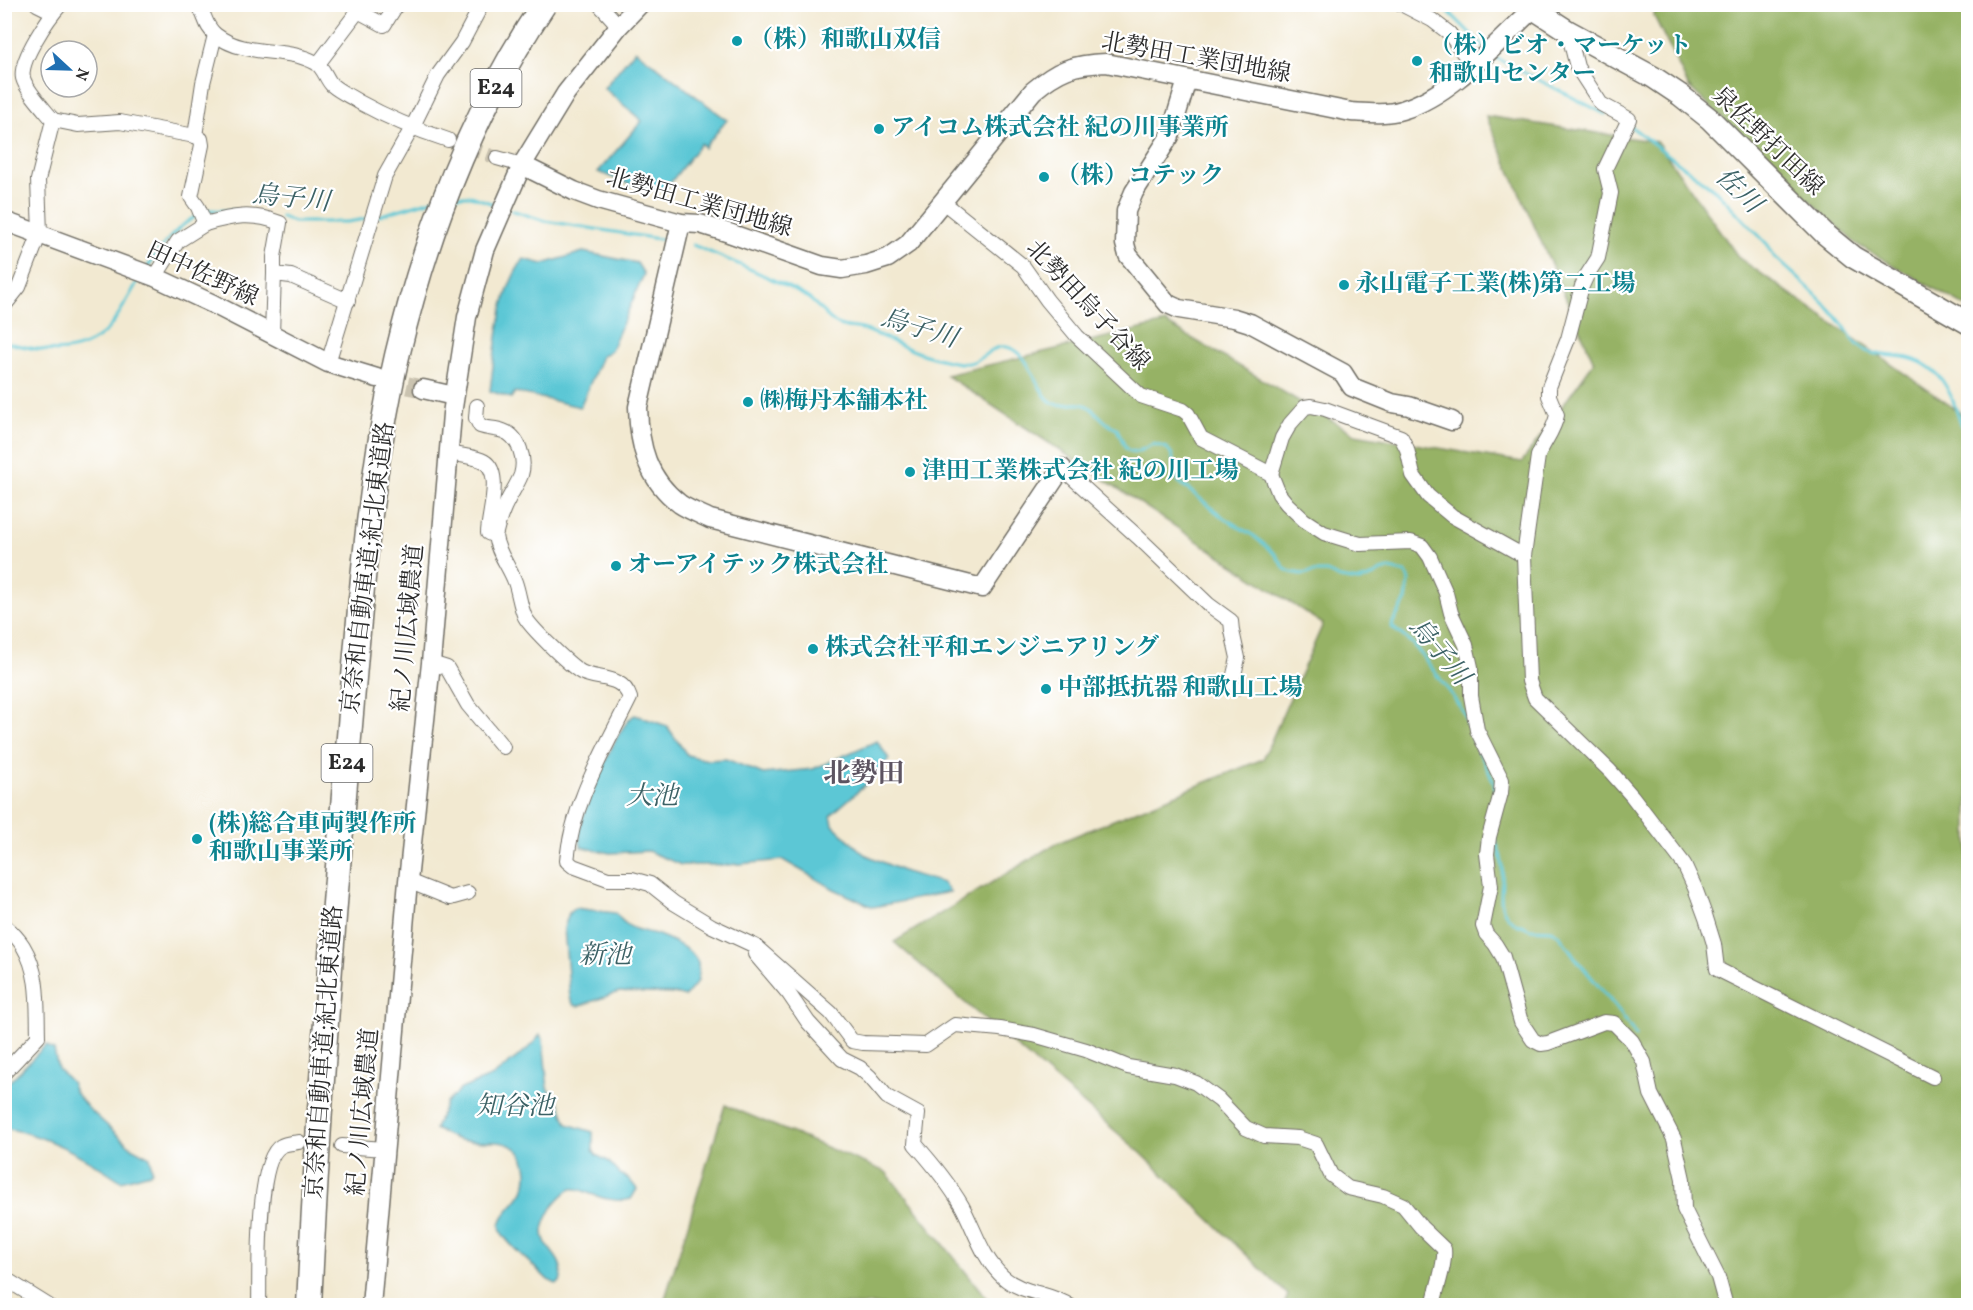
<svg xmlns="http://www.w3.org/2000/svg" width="1973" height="1310" font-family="Vollkorn,'Noto Serif JP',serif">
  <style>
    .forest { fill: #96b265; stroke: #606e48; stroke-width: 1.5 }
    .water { fill: #5cc7d5; stroke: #447980; stroke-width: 1.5 }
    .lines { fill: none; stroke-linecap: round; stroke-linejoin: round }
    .stream { stroke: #5cc7d5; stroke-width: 3 }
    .street-tunnel { stroke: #cac3b0; stroke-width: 14; stroke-dasharray: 14 7; stroke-linecap: butt }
    .secondary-tunnel { stroke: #cac3b0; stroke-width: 18; stroke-dasharray: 18 9; stroke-linecap: butt }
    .street-casing { stroke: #716e65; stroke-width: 16 }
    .secondary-casing { stroke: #716e65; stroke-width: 21 }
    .primary-casing { stroke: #716e65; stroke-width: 24 }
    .highway-casing { stroke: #716e65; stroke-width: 27 }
    .street { stroke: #fff; stroke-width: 14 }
    .secondary { stroke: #fff; stroke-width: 18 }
    .primary { stroke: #fff; stroke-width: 21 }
    .highway { stroke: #fff; stroke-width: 24 }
    .culture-dot { fill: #0f9aa8; stroke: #fff; stroke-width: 2 }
    .labels { text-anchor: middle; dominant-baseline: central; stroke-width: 4.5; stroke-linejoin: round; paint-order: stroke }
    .shield { fill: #fff; stroke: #6b6b6b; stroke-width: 1.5 }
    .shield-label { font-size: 22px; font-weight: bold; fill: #2b2b2b }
    .culture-label { font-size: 24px; font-weight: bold; fill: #0d838f; stroke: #fff; text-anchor: start }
    .street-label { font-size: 24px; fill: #2b2b2b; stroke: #fff }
    .water-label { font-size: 26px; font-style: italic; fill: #3c6266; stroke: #fff }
    .quarter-label { font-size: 27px; font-weight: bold; fill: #5d5461; stroke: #fff }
  </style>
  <rect width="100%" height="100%" fill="#fff"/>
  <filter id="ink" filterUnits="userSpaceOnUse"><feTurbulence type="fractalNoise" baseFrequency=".0167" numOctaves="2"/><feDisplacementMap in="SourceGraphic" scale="12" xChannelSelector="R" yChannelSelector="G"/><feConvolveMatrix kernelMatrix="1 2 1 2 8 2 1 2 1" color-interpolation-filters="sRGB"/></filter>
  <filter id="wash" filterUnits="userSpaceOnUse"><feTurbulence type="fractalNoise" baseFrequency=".008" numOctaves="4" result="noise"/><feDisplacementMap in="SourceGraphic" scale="24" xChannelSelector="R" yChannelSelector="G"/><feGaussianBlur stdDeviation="1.35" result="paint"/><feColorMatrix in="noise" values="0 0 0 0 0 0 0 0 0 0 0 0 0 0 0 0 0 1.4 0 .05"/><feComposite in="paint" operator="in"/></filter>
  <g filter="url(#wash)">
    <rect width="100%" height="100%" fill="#f2e9d1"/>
    <g class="forest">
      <path d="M 1655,4 L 1968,5 L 1968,308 L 1856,244 L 1689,87 L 1654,16 Z"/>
      <path d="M 1486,116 L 1657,142 L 1739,258 L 1968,418 L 1968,1305 L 1284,1305 L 1288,1295 L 1141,1153 L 894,942 L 1055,844 L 1263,759 L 1323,624 L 946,375 L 1166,323 L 1355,434 L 1522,462 L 1594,362 Z"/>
      <path d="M 725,1105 L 886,1172 L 992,1305 L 663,1305 Z"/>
    </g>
    <g class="water">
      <path d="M 635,50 L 727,120 L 704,148 L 701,143 L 664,191 L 632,185 L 598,172 L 642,121 L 604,88 Z"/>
      <path d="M 583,252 L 637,263 L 644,274 L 611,350 L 602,356 L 580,407 L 515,392 L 511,398 L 490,391 C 495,353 499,289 524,259 L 543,264 Z"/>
      <path d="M 635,715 L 667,726 L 687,755 L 708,760 L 726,759 L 763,774 L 813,769 L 877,741 L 889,759 L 865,785 L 831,815 L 833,825 L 864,854 L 905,872 L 943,883 L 950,892 L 873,907 L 834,889 L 783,860 L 728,865 L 681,865 L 648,851 L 610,853 L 581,847 C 580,841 579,834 580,828 C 585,808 618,722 635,715 Z"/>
      <path d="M 575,908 L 615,913 C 619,916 621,921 625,923 C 634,931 646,931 656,934 C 667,938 695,950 698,963 C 699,969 697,975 698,981 L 685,997 L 675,994 L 619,992 L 579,1006 L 574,1005 L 570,998 L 564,928 L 569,913 Z"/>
      <path d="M 540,1035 L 543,1039 L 548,1090 L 557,1097 L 567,1124 L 593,1132 L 593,1150 L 596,1155 L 608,1161 L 620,1174 L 629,1179 L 637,1189 L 631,1199 C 620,1202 604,1199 594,1195 C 586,1193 579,1187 571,1189 C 566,1191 561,1197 557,1201 C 551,1208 544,1222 543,1231 C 542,1251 568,1257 560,1282 L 556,1284 L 548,1280 C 538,1269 505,1243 501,1231 C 494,1210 534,1201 526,1166 C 525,1161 522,1154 518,1150 C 501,1136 479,1145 460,1140 C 451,1138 443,1133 435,1129 L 446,1103 L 461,1089 L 493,1076 L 530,1047 Z"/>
      <path d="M 46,1045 L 54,1050 L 58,1069 L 71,1082 L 75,1092 L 88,1108 L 131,1147 L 150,1157 L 152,1170 L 150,1173 L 121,1181 C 84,1156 48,1136 5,1128 L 5,1086 Z"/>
    </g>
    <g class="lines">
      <g class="stream">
        <path d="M 1434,4 L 1446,9 L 1485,48"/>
        <path d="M 1494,57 L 1605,114"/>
        <path d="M 1630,126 L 1716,191 L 1768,245 L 1774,256 C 1796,277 1821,297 1840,321 C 1848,330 1852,342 1863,349 C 1873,356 1891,355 1903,357 C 1950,365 1953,406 1968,442"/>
        <path d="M 456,196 L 471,196 L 499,206"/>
        <path d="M 511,210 L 545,221 L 665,240"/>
        <path d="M 204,212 L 207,210 L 236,211"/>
        <path d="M 378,216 L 435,199"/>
        <path d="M 281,217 L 294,222 L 347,222 L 366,219"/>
        <path d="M 693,245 C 730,261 770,276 805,296 C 818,303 825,318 839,325 C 846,328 854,327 862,329 C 883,335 903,348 925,355 C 937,358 957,365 969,363 C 985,360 992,342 1010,348 C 1029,354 1034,383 1047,398 C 1058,410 1068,402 1081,404 C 1094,405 1102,424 1117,429 L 1126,449 L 1130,451 L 1137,452 L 1153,444 L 1167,448 L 1172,455 L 1178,481 L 1224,518 L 1254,536 L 1276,555 L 1285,569 L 1291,572 L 1302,574 L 1313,572 L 1327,572 L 1340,578 L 1359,581 L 1369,578 L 1381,571 L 1390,569 L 1406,573 L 1409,581 L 1406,600 L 1393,622 L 1392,627 L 1413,644 L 1447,688 L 1464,713 L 1475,743 L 1494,782 L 1495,791"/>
        <path d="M 147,268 C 160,247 176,227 198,215"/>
        <path d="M 4,342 C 42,351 76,360 107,330 C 118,319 131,292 140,278"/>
        <path d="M 1495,838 C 1497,847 1502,856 1502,865 C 1505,888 1491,909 1518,925 L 1522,925 L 1530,929 L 1552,930 L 1560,936 L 1574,956 L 1619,1011 L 1636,1036"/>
      </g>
    </g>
  </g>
  <g filter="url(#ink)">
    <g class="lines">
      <path class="street-tunnel" d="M 448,140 L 497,158"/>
      <path class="secondary-tunnel" d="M 381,379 L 423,389"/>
      <g class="street-casing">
        <g id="street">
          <path d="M 37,4 L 53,12"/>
          <path d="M 197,4 C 206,14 204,26 216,35 C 246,58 286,46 316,63 C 324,68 326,79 332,85 C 340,92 350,96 359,102 C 388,118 417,130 448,140"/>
          <path d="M 599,4 L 619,26"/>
          <path d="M 1401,4 L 1432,20 L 1449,33 L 1472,65"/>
          <path d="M 1568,31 L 1577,67 L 1601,104 L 1629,119 L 1605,169 L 1611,193 L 1598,258 L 1587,275 L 1582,286 L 1568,339 L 1549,387 L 1549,396 L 1557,415 C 1554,431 1544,441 1538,456 L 1524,556 L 1529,681 L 1535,698 L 1610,771 L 1632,796 L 1684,864 L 1695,888 L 1706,918 L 1714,944 L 1717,969 L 1933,1077"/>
          <path d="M 318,64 L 358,11 L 384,25 L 397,4"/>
          <path d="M 53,120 L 78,125 L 120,122 L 195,136 L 201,139 L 202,145 L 191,197 L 198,207 L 205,224 C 233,216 252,212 280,223 L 274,257 L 274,274 L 291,276 L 348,301"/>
          <path d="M 195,136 L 203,83 L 215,35"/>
          <path d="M 497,158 L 522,165"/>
          <path d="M 943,202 L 1023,266 L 1047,300 L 1077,336 L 1141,396 L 1183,410 L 1188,414 L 1201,438 L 1271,474 L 1279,494 L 1287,504 L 1304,520 L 1324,533 L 1360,544 L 1411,542 L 1422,546 L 1430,557 L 1446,593 L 1451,613 L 1466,645 L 1471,667 L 1471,696 L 1477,730 L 1502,780 L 1501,793 L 1489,837 L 1487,854 L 1491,886 L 1483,926 L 1486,934 L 1495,944 L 1503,957 L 1521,1022 L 1533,1040 L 1541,1044 L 1548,1043 L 1604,1022 L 1614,1023 L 1632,1041 L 1644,1062 L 1651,1094 L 1674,1139 L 1683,1179 L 1684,1209 L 1718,1277 L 1726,1306"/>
          <path d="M 155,277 L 178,241 L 205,224"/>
          <path d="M 4,306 L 19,287 L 40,233 L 38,180 L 53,120 C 44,109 26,90 23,78 C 19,60 49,17 61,4"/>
          <path d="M 272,334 L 274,274"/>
          <path d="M 328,363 L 385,176 L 412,128 L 438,75 L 462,42 L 482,4"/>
          <path d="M 477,406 L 476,418 L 480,426 C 488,429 495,428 503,431 C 519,436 526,459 521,475 C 518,483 512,492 508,500 C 502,511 498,523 495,536"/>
          <path d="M 449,453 C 459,455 471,456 481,460 C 505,469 488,514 488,533 L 495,536 C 497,552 509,566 515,582 C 519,593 520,606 525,617 C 531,628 569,665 581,672 C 599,681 622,674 630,698 C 605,749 572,803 567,861 L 573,866 L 608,879 L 632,879 L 650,884 L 674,903 L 712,926 L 755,946 L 831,1013 L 852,1041 L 863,1043 L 926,1045 L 955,1025 L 1000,1029 L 1034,1035 L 1086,1050 L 1128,1067 L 1175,1075 L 1196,1083 L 1219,1100 L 1246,1128 L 1264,1136 L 1298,1138 L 1316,1144 L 1331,1175 L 1348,1188 L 1383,1196 L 1403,1205 L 1421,1227 L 1444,1249 C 1446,1264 1436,1289 1433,1306"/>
          <path d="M 1062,468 L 1138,537 L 1209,605 L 1231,621 L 1232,631 L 1238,658 L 1232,683 L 1236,688"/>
          <path d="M 1271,474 L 1282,438 L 1290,424 L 1305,407 L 1311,406 L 1325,409 L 1401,437 L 1407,449 L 1413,475 L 1428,496 L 1452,516 L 1524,556"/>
          <path d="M 431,663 L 447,668 L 468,705 L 503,747"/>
          <path d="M 408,881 L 450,898 L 468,893"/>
          <path d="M 4,925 C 11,931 18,938 23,946 C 40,974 37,1005 38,1037 L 4,1073"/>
          <path d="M 755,954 L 789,994 L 808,1022 L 842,1059 L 860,1068 L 870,1077 L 887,1097 L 918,1114 L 915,1144 C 932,1163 949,1184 962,1206 C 975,1230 982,1258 1003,1277 C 1022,1294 1049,1292 1070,1306"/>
          <path d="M 342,1146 L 385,1149"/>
          <path d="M 4,1278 L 49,1306"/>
          <path d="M 259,1306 C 260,1277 255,1160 281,1146 C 286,1143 294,1143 299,1142"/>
        </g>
      </g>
      <g class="secondary-casing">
        <g id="secondary">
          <path d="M 1187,80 L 1170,136 L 1134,192 L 1126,211 L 1125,244 L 1128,255 L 1168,304 L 1179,309 L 1234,318 L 1250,323 L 1343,373 L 1352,387 L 1392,403 L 1409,406 L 1452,421"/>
          <path d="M 522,165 L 574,191 L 598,200 L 681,223 L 700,224 L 729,233 L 822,266 L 842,269 L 866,265 L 888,258 L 908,244 L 1033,91 C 1058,70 1073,64 1106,63 L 1351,112 C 1368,113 1386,115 1402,110 C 1452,95 1495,44 1533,9"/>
          <path d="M 4,221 L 155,277 L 213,304 L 328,363 L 377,378"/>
          <path d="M 681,223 L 638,407 C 639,446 647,479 680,504 C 689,510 700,514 710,519 L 982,588 L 1062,468"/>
          <path d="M 423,389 L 454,396"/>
          <path d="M 371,1306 L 408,881 L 431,663 L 452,414 L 467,317 L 485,250 L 522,165 L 566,93 L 619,26 L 640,4"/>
        </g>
      </g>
      <g class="primary-casing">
        <path id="primary" d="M 1526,4 L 1568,31 L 1653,77 L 1680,95 L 1710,119 L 1825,234 L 1853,257 L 1968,323"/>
      </g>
      <g class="highway-casing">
        <path id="highway" d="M 309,1306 C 317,1131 330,957 345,783 C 358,641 365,496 397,356 C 426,233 473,110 544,4"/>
      </g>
      <use href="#street" class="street"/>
      <use href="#secondary" class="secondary"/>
      <use href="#primary" class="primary"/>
      <use href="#highway" class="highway"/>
    </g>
  </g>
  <g class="culture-dot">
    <circle cx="737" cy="41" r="6"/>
    <circle cx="1417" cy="61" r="6"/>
    <circle cx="879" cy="129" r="6"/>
    <circle cx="1044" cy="177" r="6"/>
    <circle cx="1344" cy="285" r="6"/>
    <circle cx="748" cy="402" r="6"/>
    <circle cx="910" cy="472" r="6"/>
    <circle cx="616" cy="566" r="6"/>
    <circle cx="813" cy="649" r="6"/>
    <circle cx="1046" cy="689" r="6"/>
    <circle cx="197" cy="839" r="6"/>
  </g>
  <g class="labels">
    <g class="shield">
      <rect x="470.5" y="69" width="51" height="38" rx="4.5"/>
      <rect x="321.5" y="744" width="51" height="38" rx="4.5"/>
    </g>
    <g class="shield-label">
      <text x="496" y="88">E24</text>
      <text x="347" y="763">E24</text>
    </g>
    <g class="culture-label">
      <text x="749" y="41">（株）和歌山双信</text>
      <text x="1429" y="47">（株）ビオ・マーケット<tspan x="1429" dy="28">和歌山センター</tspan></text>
      <text x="891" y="129">アイコム株式会社 紀の川事業所</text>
      <text x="1056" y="177">（株）コテック</text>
      <text x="1356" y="285">永山電子工業(株)第二工場</text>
      <text x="760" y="402">㈱梅丹本舗本社</text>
      <text x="922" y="472">津田工業株式会社 紀の川工場</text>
      <text x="628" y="566">オーアイテック株式会社</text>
      <text x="825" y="649">株式会社平和エンジニアリング</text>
      <text x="1058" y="689">中部抵抗器 和歌山工場</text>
      <text x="209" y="825">(株)総合車両製作所<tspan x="209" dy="28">和歌山事業所</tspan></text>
    </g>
    <g class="street-label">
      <text transform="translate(1196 59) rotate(10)">北勢田工業団地線</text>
      <text transform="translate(1767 142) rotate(44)">泉佐野打田線</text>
      <text transform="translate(699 204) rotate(16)">北勢田工業団地線</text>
      <text transform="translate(202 275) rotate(25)">田中佐野線</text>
      <text transform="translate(1087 306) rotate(47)">北勢田烏子谷線</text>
      <text transform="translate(369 568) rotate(-83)">京奈和自動車道;紀北東道路</text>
      <text transform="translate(409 628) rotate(-85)">紀ノ川広域農道</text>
      <text transform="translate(325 1052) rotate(-86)">京奈和自動車道;紀北東道路</text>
      <text transform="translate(364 1112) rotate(-85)">紀ノ川広域農道</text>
    </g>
    <g class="water-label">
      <text transform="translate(1738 191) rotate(44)">佐川</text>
      <text transform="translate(291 199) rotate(6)">烏子川</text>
      <text transform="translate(919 329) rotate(17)">烏子川</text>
      <text transform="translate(1439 652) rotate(50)">烏子川</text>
      <text x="652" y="797">大池</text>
      <text x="605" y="956">新池</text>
      <text x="515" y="1107">知谷池</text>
    </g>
    <g class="quarter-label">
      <text x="864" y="775">北勢田</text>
    </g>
  </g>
  <rect width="1973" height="1310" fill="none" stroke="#fff" stroke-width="24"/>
  <g transform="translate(69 69) rotate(112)"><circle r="28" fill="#ffffff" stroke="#aaaaaa" stroke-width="1.5"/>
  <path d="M0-4.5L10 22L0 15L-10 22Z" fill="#1f6fb2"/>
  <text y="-9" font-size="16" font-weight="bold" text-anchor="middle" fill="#2b2b2b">N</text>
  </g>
</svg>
